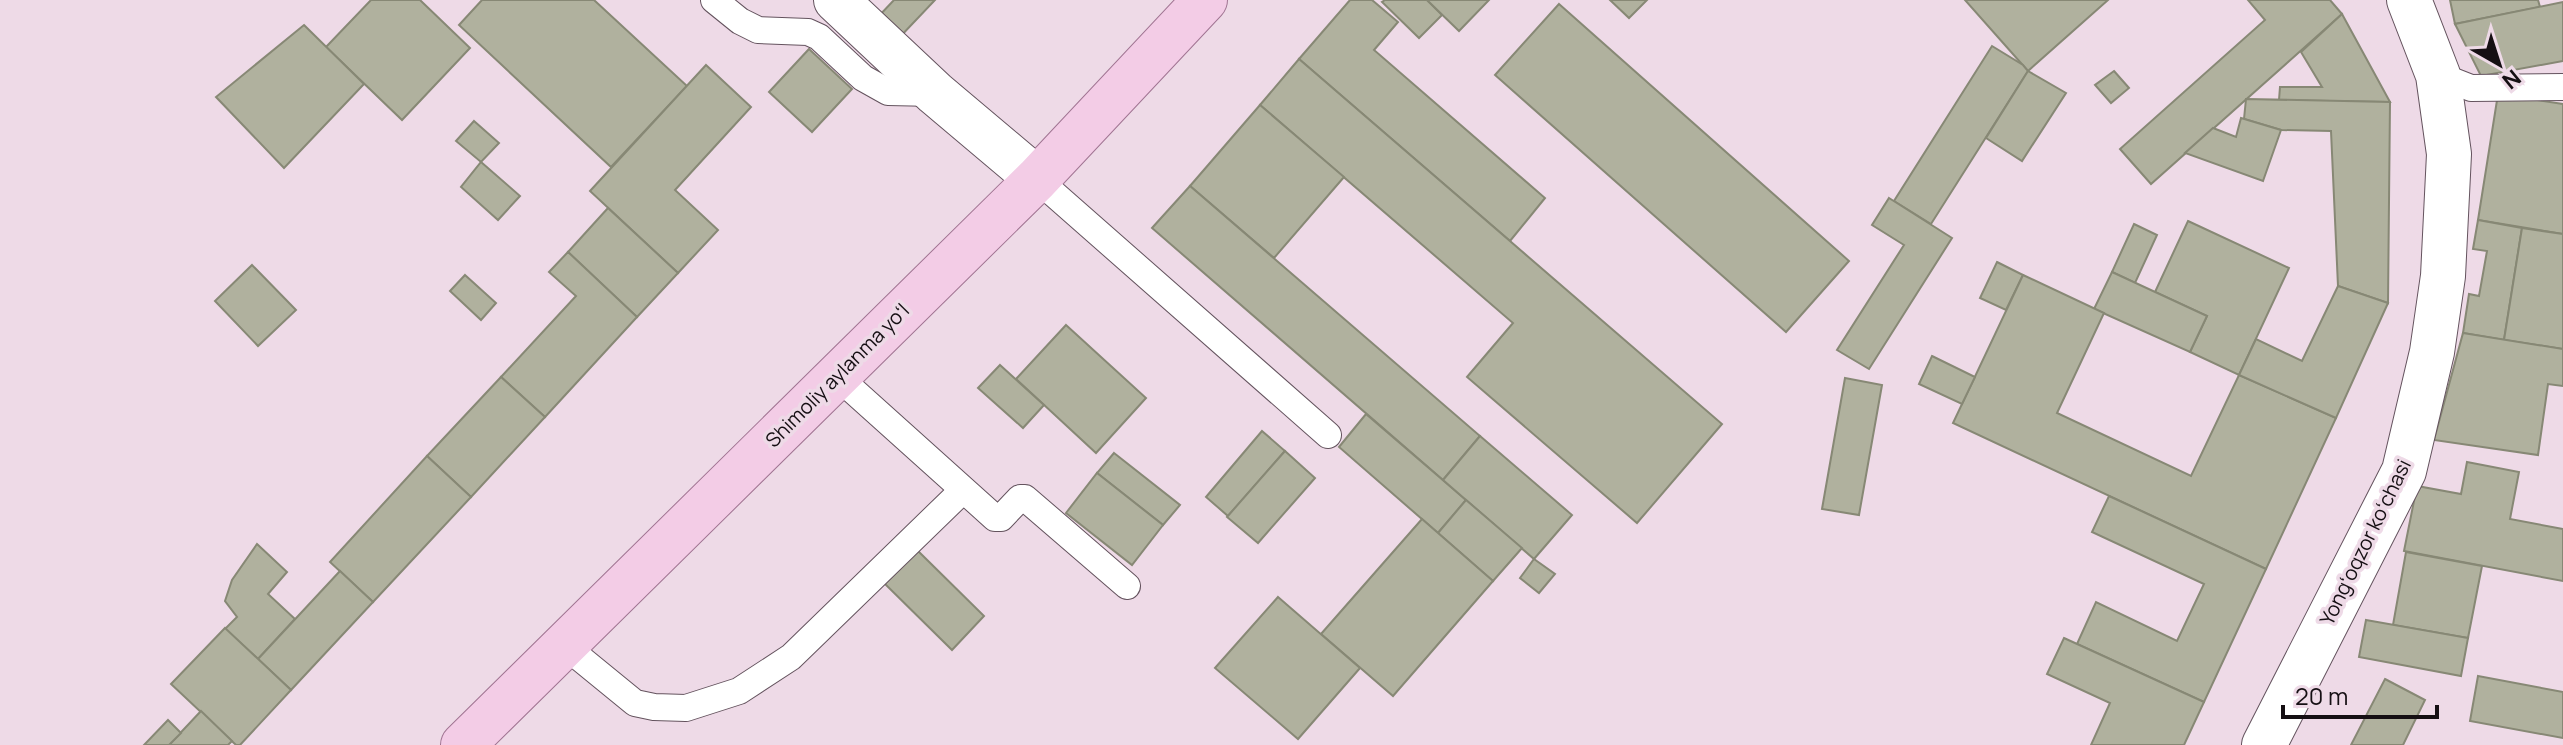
<svg xmlns="http://www.w3.org/2000/svg" width="2563" height="745" font-family="Manrope,sans-serif">
  <style>
    .building { fill: #b0b19e; stroke: #878875; stroke-width: 2 }
    .lines { fill: none; stroke-linecap: round; stroke-linejoin: round }
    .lane-casing { stroke: #64535e; stroke-width: 28 }
    .street-casing { stroke: #64535e; stroke-width: 46 }
    .primary-casing { stroke: #a07492; stroke-width: 46 }
    .lane { stroke: #fff; stroke-width: 26 }
    .street { stroke: #fff; stroke-width: 44 }
    .primary { stroke: #f3cce6; stroke-width: 44 }
    .labels { text-anchor: middle; dominant-baseline: central; stroke-width: 7; stroke-linejoin: round; paint-order: stroke }
    .street-label { font-size: 20px; fill: #150f13; stroke: #eedae7 }
  </style>
  <rect width="100%" height="100%" fill="#eedae7"/>
  <g class="building">
    <path d="M 371,0 L 420,0 L 470,48 L 402,120 L 326,47 Z"/>
    <path d="M 482,0 L 594,0 L 687,86 L 611,167 L 459,25 Z"/>
    <path d="M 894,0 L 935,0 L 897,40 L 876,19 Z"/>
    <path d="M 1350,0 L 1372,0 L 1398,22 L 1374,50 L 1545,198 L 1510,241 L 1299,59 Z"/>
    <path d="M 1385,0 L 1427,0 L 1442,15 L 1419,38 L 1382,2 Z"/>
    <path d="M 1427,0 L 1489,0 L 1459,31 Z"/>
    <path d="M 1610,0 L 1647,0 L 1629,18 Z"/>
    <path d="M 1965,0 L 2108,0 L 2028,71 Z"/>
    <path d="M 2248,0 L 2330,0 L 2342,14 L 2151,184 L 2120,149 L 2265,20 Z"/>
    <path d="M 2450,0 L 2538,0 L 2540,7 L 2455,24 Z"/>
    <path d="M 2563,2 L 2563,61 L 2481,76 L 2455,24 Z"/>
    <path d="M 1559,4 L 1849,261 L 1786,332 L 1495,75 Z"/>
    <path d="M 2342,14 L 2390,102 L 2279,100 L 2280,87 L 2322,87 L 2301,52 Z"/>
    <path d="M 304,25 L 364,84 L 284,168 L 216,97 Z"/>
    <path d="M 1992,46 L 2023,65 L 2028,71 L 1931,224 L 1894,201 Z"/>
    <path d="M 809,49 L 852,89 L 812,132 L 769,92 Z"/>
    <path d="M 1299,59 L 1722,424 L 1637,523 L 1467,377 L 1513,323 L 1260,105 Z"/>
    <path d="M 706,65 L 751,107 L 675,190 L 718,230 L 678,273 L 590,191 Z"/>
    <path d="M 2028,71 L 2066,93 L 2022,161 L 1986,138 Z"/>
    <path d="M 2114,71 L 2129,88 L 2111,103 L 2095,85 Z"/>
    <path d="M 2498,94 L 2563,104 L 2563,234 L 2478,220 Z"/>
    <path d="M 2246,99 L 2390,102 L 2388,303 L 2338,286 L 2331,131 L 2281,130 L 2244,119 Z"/>
    <path d="M 1260,105 L 1344,177 L 1274,258 L 1190,186 Z"/>
    <path d="M 2241,118 L 2281,130 L 2263,181 L 2185,153 L 2213,128 L 2236,137 Z"/>
    <path d="M 474,121 L 499,143 L 481,162 L 456,141 Z"/>
    <path d="M 481,162 L 520,196 L 498,220 L 461,187 Z"/>
    <path d="M 1190,186 L 1480,436 L 1443,480 L 1152,228 Z"/>
    <path d="M 1889,198 L 1952,238 L 1869,369 L 1837,350 L 1904,245 L 1872,225 Z"/>
    <path d="M 608,208 L 678,273 L 637,317 L 568,252 Z"/>
    <path d="M 2478,220 L 2522,228 L 2504,340 L 2463,333 L 2469,294 L 2479,296 L 2487,251 L 2473,249 Z"/>
    <path d="M 2188,221 L 2289,268 L 2239,375 L 2190,352 L 2207,316 L 2155,292 Z"/>
    <path d="M 2134,224 L 2157,235 L 2135,283 L 2112,272 Z"/>
    <path d="M 2522,228 L 2563,234 L 2563,349 L 2504,340 Z"/>
    <path d="M 568,252 L 637,317 L 545,417 L 501,377 L 576,296 L 549,272 Z"/>
    <path d="M 1997,262 L 2023,275 L 2006,310 L 1980,298 Z"/>
    <path d="M 252,265 L 296,310 L 258,346 L 215,301 Z"/>
    <path d="M 2112,272 L 2207,316 L 2190,352 L 2094,309 Z"/>
    <path d="M 465,275 L 496,303 L 481,320 L 450,291 Z"/>
    <path d="M 2023,275 L 2104,313 L 2057,413 L 2191,476 L 2239,375 L 2336,418 L 2266,569 L 1953,423 Z"/>
    <path d="M 2338,286 L 2388,303 L 2336,418 L 2239,375 L 2256,339 L 2302,361 Z"/>
    <path d="M 1066,325 L 1146,398 L 1096,453 L 1016,379 Z"/>
    <path d="M 2463,333 L 2563,349 L 2563,386 L 2548,384 L 2538,455 L 2434,440 Z"/>
    <path d="M 1932,356 L 1975,377 L 1962,404 L 1919,384 Z"/>
    <path d="M 1000,365 L 1044,405 L 1023,428 L 978,388 Z"/>
    <path d="M 501,377 L 545,417 L 471,497 L 427,456 Z"/>
    <path d="M 1845,378 L 1882,385 L 1859,515 L 1822,509 Z"/>
    <path d="M 1366,414 L 1466,500 L 1438,533 L 1339,447 Z"/>
    <path d="M 1262,431 L 1285,451 L 1228,516 L 1206,497 Z"/>
    <path d="M 1480,436 L 1572,515 L 1534,559 L 1443,480 Z"/>
    <path d="M 1285,451 L 1315,478 L 1258,543 L 1227,517 Z"/>
    <path d="M 1114,453 L 1180,505 L 1163,525 L 1097,473 Z"/>
    <path d="M 427,456 L 471,497 L 373,602 L 330,562 Z"/>
    <path d="M 2467,462 L 2519,472 L 2510,519 L 2563,529 L 2563,581 L 2404,551 L 2417,486 L 2461,494 Z"/>
    <path d="M 1097,473 L 1163,525 L 1132,565 L 1066,513 Z"/>
    <path d="M 2109,496 L 2266,569 L 2204,702 L 2077,644 L 2096,602 L 2177,641 L 2204,584 L 2092,532 Z"/>
    <path d="M 1466,500 L 1522,548 L 1493,581 L 1438,533 Z"/>
    <path d="M 1422,519 L 1493,581 L 1393,696 L 1321,634 Z"/>
    <path d="M 257,544 L 287,572 L 268,594 L 295,619 L 258,659 L 225,629 L 237,617 L 225,601 L 232,580 Z"/>
    <path d="M 914,547 L 984,616 L 952,650 L 881,580 Z"/>
    <path d="M 2406,552 L 2482,566 L 2468,638 L 2393,625 Z"/>
    <path d="M 1534,559 L 1555,574 L 1539,593 L 1520,578 Z"/>
    <path d="M 340,571 L 373,602 L 291,690 L 258,659 Z"/>
    <path d="M 1278,597 L 1360,668 L 1298,739 L 1215,668 Z"/>
    <path d="M 2366,620 L 2468,638 L 2461,676 L 2359,657 Z"/>
    <path d="M 225,628 L 291,690 L 240,745 L 236,745 L 171,684 Z"/>
    <path d="M 2064,638 L 2204,702 L 2184,745 L 2091,745 L 2110,703 L 2047,674 Z"/>
    <path d="M 2478,676 L 2563,692 L 2563,738 L 2470,721 Z"/>
    <path d="M 2385,679 L 2425,700 L 2403,745 L 2351,745 Z"/>
    <path d="M 201,711 L 232,741 L 228,745 L 169,745 Z"/>
    <path d="M 168,720 L 181,733 L 169,745 L 144,745 Z"/>
  </g>
  <g class="lines">
    <g class="lane-casing">
      <g id="lane">
        <path d="M 714,0 L 740,21 L 758,30 L 808,32 L 819,37 L 863,78 L 888,92 L 935,93"/>
        <path d="M 2438,75 L 2471,88 L 2563,87"/>
        <path d="M 1037,179 L 1328,435"/>
        <path d="M 837,376 L 995,518 L 1001,518 L 1020,498 L 1025,498 L 1127,586"/>
        <path d="M 564,645 L 635,703 L 654,707 L 686,708 L 739,691 L 791,657 L 963,490"/>
      </g>
    </g>
    <g class="street-casing">
      <g id="street">
        <path d="M 836,0 L 935,93 L 1037,179"/>
        <path d="M 2264,745 L 2404,471 L 2432,352 L 2443,276 L 2449,154 L 2438,75 L 2409,0"/>
      </g>
    </g>
    <g class="primary-casing">
      <path id="primary" d="M 463,745 L 1037,179 L 1205,0"/>
    </g>
    <use href="#lane" class="lane"/>
    <use href="#street" class="street"/>
    <use href="#primary" class="primary"/>
  </g>
  <g class="labels">
    <g class="street-label">
      <text transform="translate(837 375) rotate(-45)">Shimoliy aylanma yoʻl</text>
      <text transform="translate(2365 542) rotate(-64)">Yongʻoqzor koʻchasi</text>
    </g>
  </g>
  <g transform="translate(2499 64) rotate(141)" stroke="#eedae7" stroke-width="6" paint-order="stroke">
  <path d="M0-6L14 30L0 20L-14 30Z" fill="#150f13"/>
  <text y="-12" font-size="22" font-weight="bold" text-anchor="middle" fill="#150f13">N</text>
  </g>
  <path d="M2283 705v12h154v-12" fill="none" stroke="#150f13" stroke-width="4"/>
  <text x="2295" y="705" font-size="24" fill="#150f13" stroke="#eedae7" stroke-width="6" paint-order="stroke">20 m</text>
</svg>
